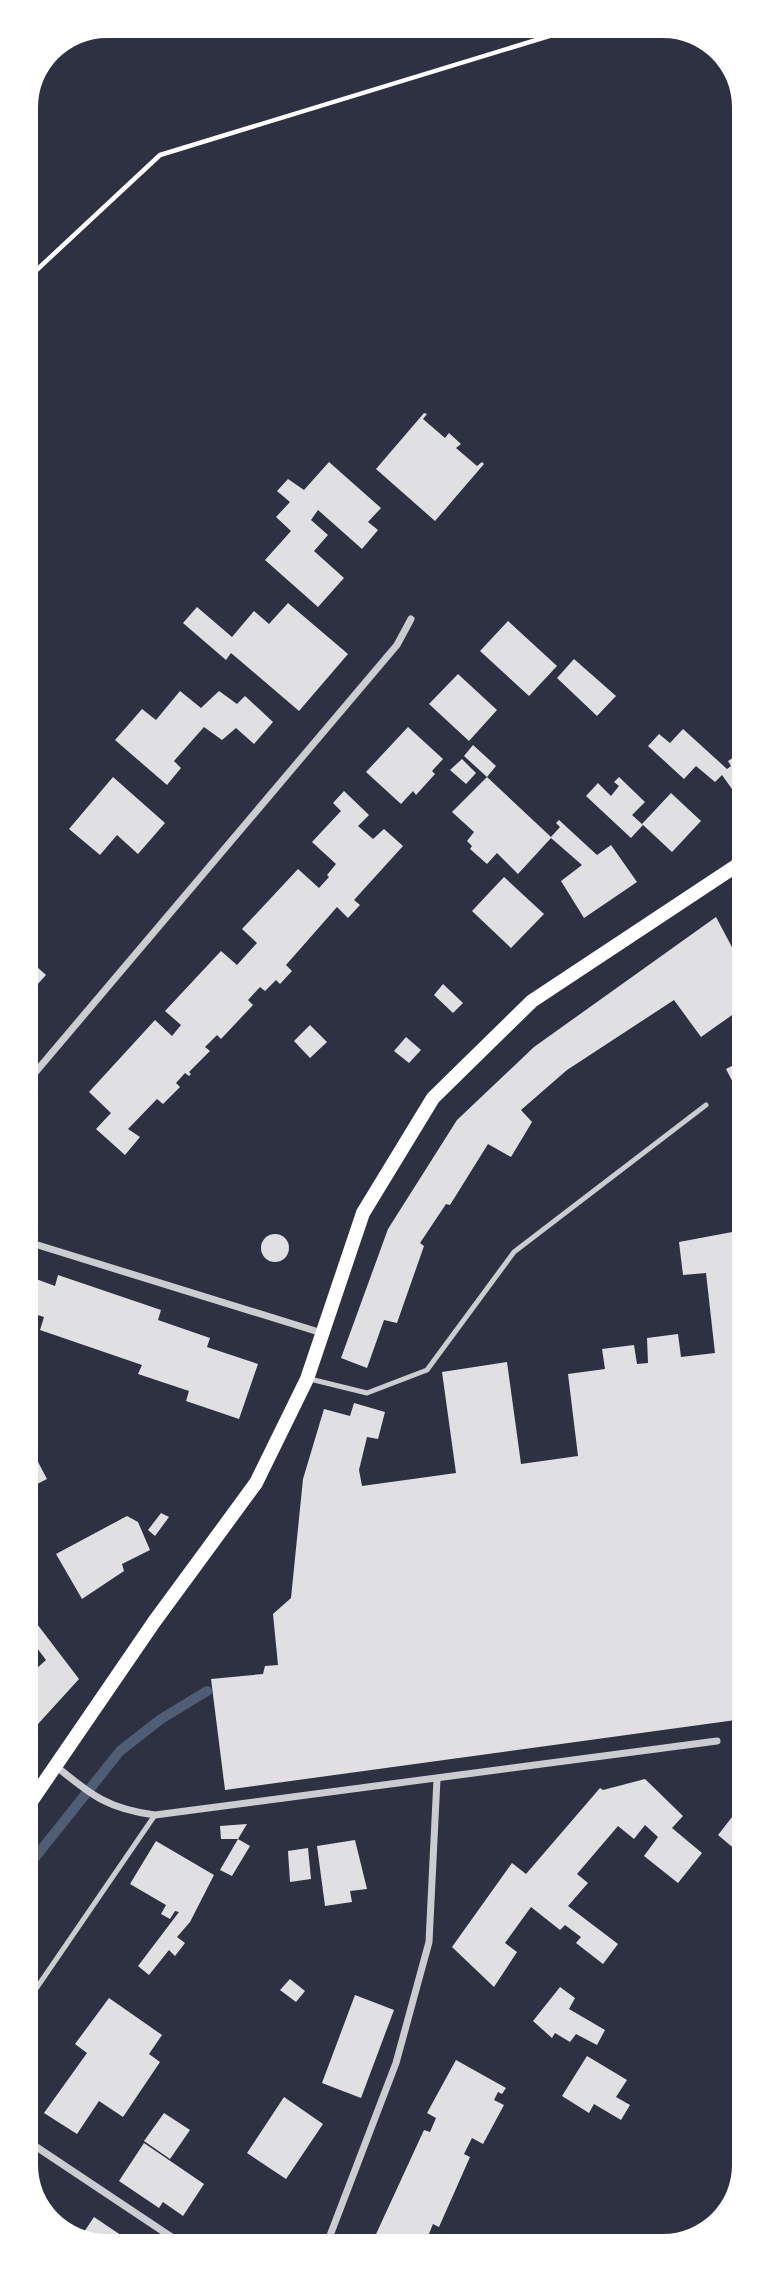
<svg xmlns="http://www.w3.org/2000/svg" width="770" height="2273" font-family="Jost,sans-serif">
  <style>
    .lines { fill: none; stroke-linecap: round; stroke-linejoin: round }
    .stream { stroke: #4f5d75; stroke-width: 10 }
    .building { fill: #e0e0e3 }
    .path { stroke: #fff; stroke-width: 4.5 }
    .service { stroke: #caccd0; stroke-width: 5 }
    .minor { stroke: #caccd0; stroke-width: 7 }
    .secondary { stroke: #fff; stroke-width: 14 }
  </style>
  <rect width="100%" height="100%" fill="#2d3142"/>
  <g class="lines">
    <path class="stream" d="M 29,1865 L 120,1751 L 161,1719 L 207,1691"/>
  </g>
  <g class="building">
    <path d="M 424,413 L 427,414 L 423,419 L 445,438 L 449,433 L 461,444 L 456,448 L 477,466 L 482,462 L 484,464 L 435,521 L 376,469 Z"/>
    <path d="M 329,462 L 381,508 L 368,522 L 378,530 L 362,549 L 318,510 L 311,520 L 328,535 L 314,551 L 344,578 L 318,607 L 265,560 L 291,531 L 276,517 L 290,502 L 277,491 L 288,479 L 304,490 Z"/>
    <path d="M 288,603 L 348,654 L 299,711 L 231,653 L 226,660 L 183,623 L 197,607 L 232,637 L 254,611 L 269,624 Z"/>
    <path d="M 508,621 L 557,666 L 529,696 L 480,651 Z"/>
    <path d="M 574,659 L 616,696 L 597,716 L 557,678 Z"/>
    <path d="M 458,674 L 497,710 L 469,741 L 429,704 Z"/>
    <path d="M 180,691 L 201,708 L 219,691 L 237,704 L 245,696 L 273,722 L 254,744 L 236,728 L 222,740 L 204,727 L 174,761 L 181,768 L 167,785 L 115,740 L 142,709 L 156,720 Z"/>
    <path d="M 408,727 L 443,759 L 432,771 L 435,774 L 416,795 L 413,791 L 401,804 L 366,772 Z"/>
    <path d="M 683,729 L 727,769 L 731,766 L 728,761 L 742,752 L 742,803 L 722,775 L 715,782 L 696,766 L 684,779 L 648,746 L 659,734 L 670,743 Z"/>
    <path d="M 473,745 L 496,766 L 487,777 L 464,756 Z"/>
    <path d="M 462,759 L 476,773 L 466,784 L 450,770 Z"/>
    <path d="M 113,777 L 165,823 L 138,854 L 117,835 L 100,855 L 69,829 Z"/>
    <path d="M 487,777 L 551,837 L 560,827 L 556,823 L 559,820 L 597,855 L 611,845 L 637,882 L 584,918 L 561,881 L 582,865 L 551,838 L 518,874 L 497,853 L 487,864 L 470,849 L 472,846 L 467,841 L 474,832 L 452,812 Z"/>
    <path d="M 619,777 L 645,802 L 632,815 L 643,825 L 631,838 L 586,796 L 598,783 L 611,796 L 619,786 L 614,782 Z"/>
    <path d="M 344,791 L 369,815 L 358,826 L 373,839 L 384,829 L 403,846 L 354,900 L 360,905 L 348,918 L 337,907 L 286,965 L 292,971 L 280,984 L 276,980 L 265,991 L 260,987 L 248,1000 L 253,1005 L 221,1039 L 217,1035 L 205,1047 L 210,1051 L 189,1072 L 191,1074 L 189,1076 L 185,1073 L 176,1083 L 180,1087 L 163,1104 L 157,1099 L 128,1129 L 140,1137 L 125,1155 L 96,1129 L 111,1113 L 89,1092 L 155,1020 L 172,1036 L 181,1025 L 165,1011 L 221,951 L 237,965 L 257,943 L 242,929 L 298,869 L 319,888 L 329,877 L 327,875 L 336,864 L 312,842 L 341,811 L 333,803 Z"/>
    <path d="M 671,793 L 701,821 L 672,852 L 642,824 Z"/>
    <path d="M 504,877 L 544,914 L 511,948 L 472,911 Z"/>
    <path d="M 716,917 L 742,966 L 742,1008 L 701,1037 L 674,1000 L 567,1070 L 521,1110 L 532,1122 L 511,1157 L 488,1144 L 450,1205 L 446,1204 L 420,1243 L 424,1246 L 397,1323 L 384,1320 L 367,1368 L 341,1358 L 388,1229 L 457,1120 L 534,1047 Z"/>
    <path d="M 27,958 L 46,975 L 27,996 Z"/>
    <path d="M 443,984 L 463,1003 L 453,1013 L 434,995 Z"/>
    <path d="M 310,1025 L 327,1042 L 310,1058 L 294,1041 Z"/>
    <path d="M 406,1037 L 421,1050 L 409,1063 L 394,1051 Z"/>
    <path d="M 742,1061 L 742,1100 L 726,1069 Z"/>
    <path d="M 743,1230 L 743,1719 L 225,1790 L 211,1679 L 263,1674 L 265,1666 L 278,1665 L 273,1614 L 291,1598 L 303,1479 L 324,1409 L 350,1416 L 354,1403 L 385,1412 L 378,1439 L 367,1437 L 359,1470 L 362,1486 L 456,1473 L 442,1372 L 507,1362 L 521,1464 L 578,1456 L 568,1374 L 605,1369 L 602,1349 L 634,1345 L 637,1364 L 648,1363 L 647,1338 L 678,1334 L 681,1357 L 715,1353 L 706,1273 L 683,1275 L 679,1242 Z"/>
    <circle cx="275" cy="1248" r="14"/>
    <path d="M 58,1275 L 161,1310 L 158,1320 L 210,1338 L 207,1347 L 258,1364 L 239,1419 L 186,1401 L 189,1391 L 138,1374 L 142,1365 L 40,1330 L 44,1317 L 31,1313 L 33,1306 L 28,1304 L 28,1276 L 55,1286 Z"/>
    <path d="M 28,1443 L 47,1479 L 31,1487 L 28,1482 Z"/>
    <path d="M 161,1513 L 169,1517 L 155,1536 L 148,1530 Z"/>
    <path d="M 127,1516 L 138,1522 L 150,1550 L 122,1564 L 124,1571 L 82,1599 L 56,1554 Z"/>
    <path d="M 34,1620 L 79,1679 L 28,1735 L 28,1662 L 35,1670 L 46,1660 L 28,1636 L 28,1625 Z"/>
    <path d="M 645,1779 L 683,1816 L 672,1828 L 702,1853 L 678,1883 L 644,1856 L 658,1837 L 645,1825 L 634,1839 L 618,1826 L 577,1874 L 588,1883 L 568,1906 L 618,1944 L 603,1964 L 576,1943 L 581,1937 L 565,1925 L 560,1930 L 531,1907 L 505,1943 L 517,1952 L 494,1987 L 452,1947 L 512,1863 L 526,1874 L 600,1788 L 603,1790 Z"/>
    <path d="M 743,1803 L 743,1856 L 718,1835 Z"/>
    <path d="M 247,1824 L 238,1839 L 221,1839 L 220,1826 Z"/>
    <path d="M 238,1839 L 250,1846 L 232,1876 L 220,1870 Z"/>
    <path d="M 355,1840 L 367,1889 L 350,1891 L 352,1902 L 325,1906 L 317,1846 Z"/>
    <path d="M 156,1841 L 214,1875 L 190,1922 L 177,1937 L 185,1943 L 175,1956 L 169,1950 L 149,1975 L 138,1966 L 179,1912 L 175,1911 L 170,1919 L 161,1914 L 166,1905 L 130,1884 Z"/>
    <path d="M 308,1848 L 311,1879 L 290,1882 L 288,1851 Z"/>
    <path d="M 290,1979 L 305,1991 L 296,2002 L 280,1990 Z"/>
    <path d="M 560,1987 L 575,1998 L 569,2009 L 605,2030 L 597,2045 L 576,2034 L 570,2042 L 555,2033 L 552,2038 L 533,2021 Z"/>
    <path d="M 355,1995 L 394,2010 L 361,2098 L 322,2083 Z"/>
    <path d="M 109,1998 L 162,2035 L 149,2054 L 160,2062 L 123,2117 L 99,2101 L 77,2134 L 44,2113 L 87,2053 L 75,2044 Z"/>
    <path d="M 587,2056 L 627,2080 L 616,2097 L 630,2105 L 621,2120 L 594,2104 L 589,2113 L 562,2096 Z"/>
    <path d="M 456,2060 L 506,2088 L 502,2094 L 498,2092 L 494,2100 L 504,2105 L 483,2144 L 472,2138 L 464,2154 L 470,2157 L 439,2227 L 433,2224 L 426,2241 L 435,2245 L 371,2245 L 424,2130 L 430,2132 L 436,2118 L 427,2113 Z"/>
    <path d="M 284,2097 L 323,2124 L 286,2179 L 247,2153 Z"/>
    <path d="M 164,2113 L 190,2130 L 170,2159 L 144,2141 Z"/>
    <path d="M 144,2143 L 204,2184 L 183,2216 L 163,2202 L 159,2208 L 119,2181 Z"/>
    <path d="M 94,2217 L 137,2246 L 102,2247 L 80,2238 Z"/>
  </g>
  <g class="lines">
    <path class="path" d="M 27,279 L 160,155 L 582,26"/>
    <g class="service">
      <path d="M 310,1379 L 367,1393 L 427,1370 L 514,1252 L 706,1105"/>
      <path d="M 29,1999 L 155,1815"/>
    </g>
    <g class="minor">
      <path d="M 28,1081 L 397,645 L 411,619"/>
      <path d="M 28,1242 L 322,1333"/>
      <path d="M 57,1767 C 92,1796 109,1809 155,1815 L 717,1741"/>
      <path d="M 29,2142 L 185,2246"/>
      <path d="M 326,2246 L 396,2063 L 429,1942 L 437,1779"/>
    </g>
    <path class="secondary" d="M 28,1806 L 154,1622 L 256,1483 L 307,1379 L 363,1213 L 433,1098 L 532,1001 L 742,862"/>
  </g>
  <path d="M0 0H770V2273H0ZM107 38H663A69 69 0 0 1 732 107V2165A69 69 0 0 1 663 2234H107A69 69 0 0 1 38 2165V107A69 69 0 0 1 107 38Z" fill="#fff" fill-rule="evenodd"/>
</svg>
